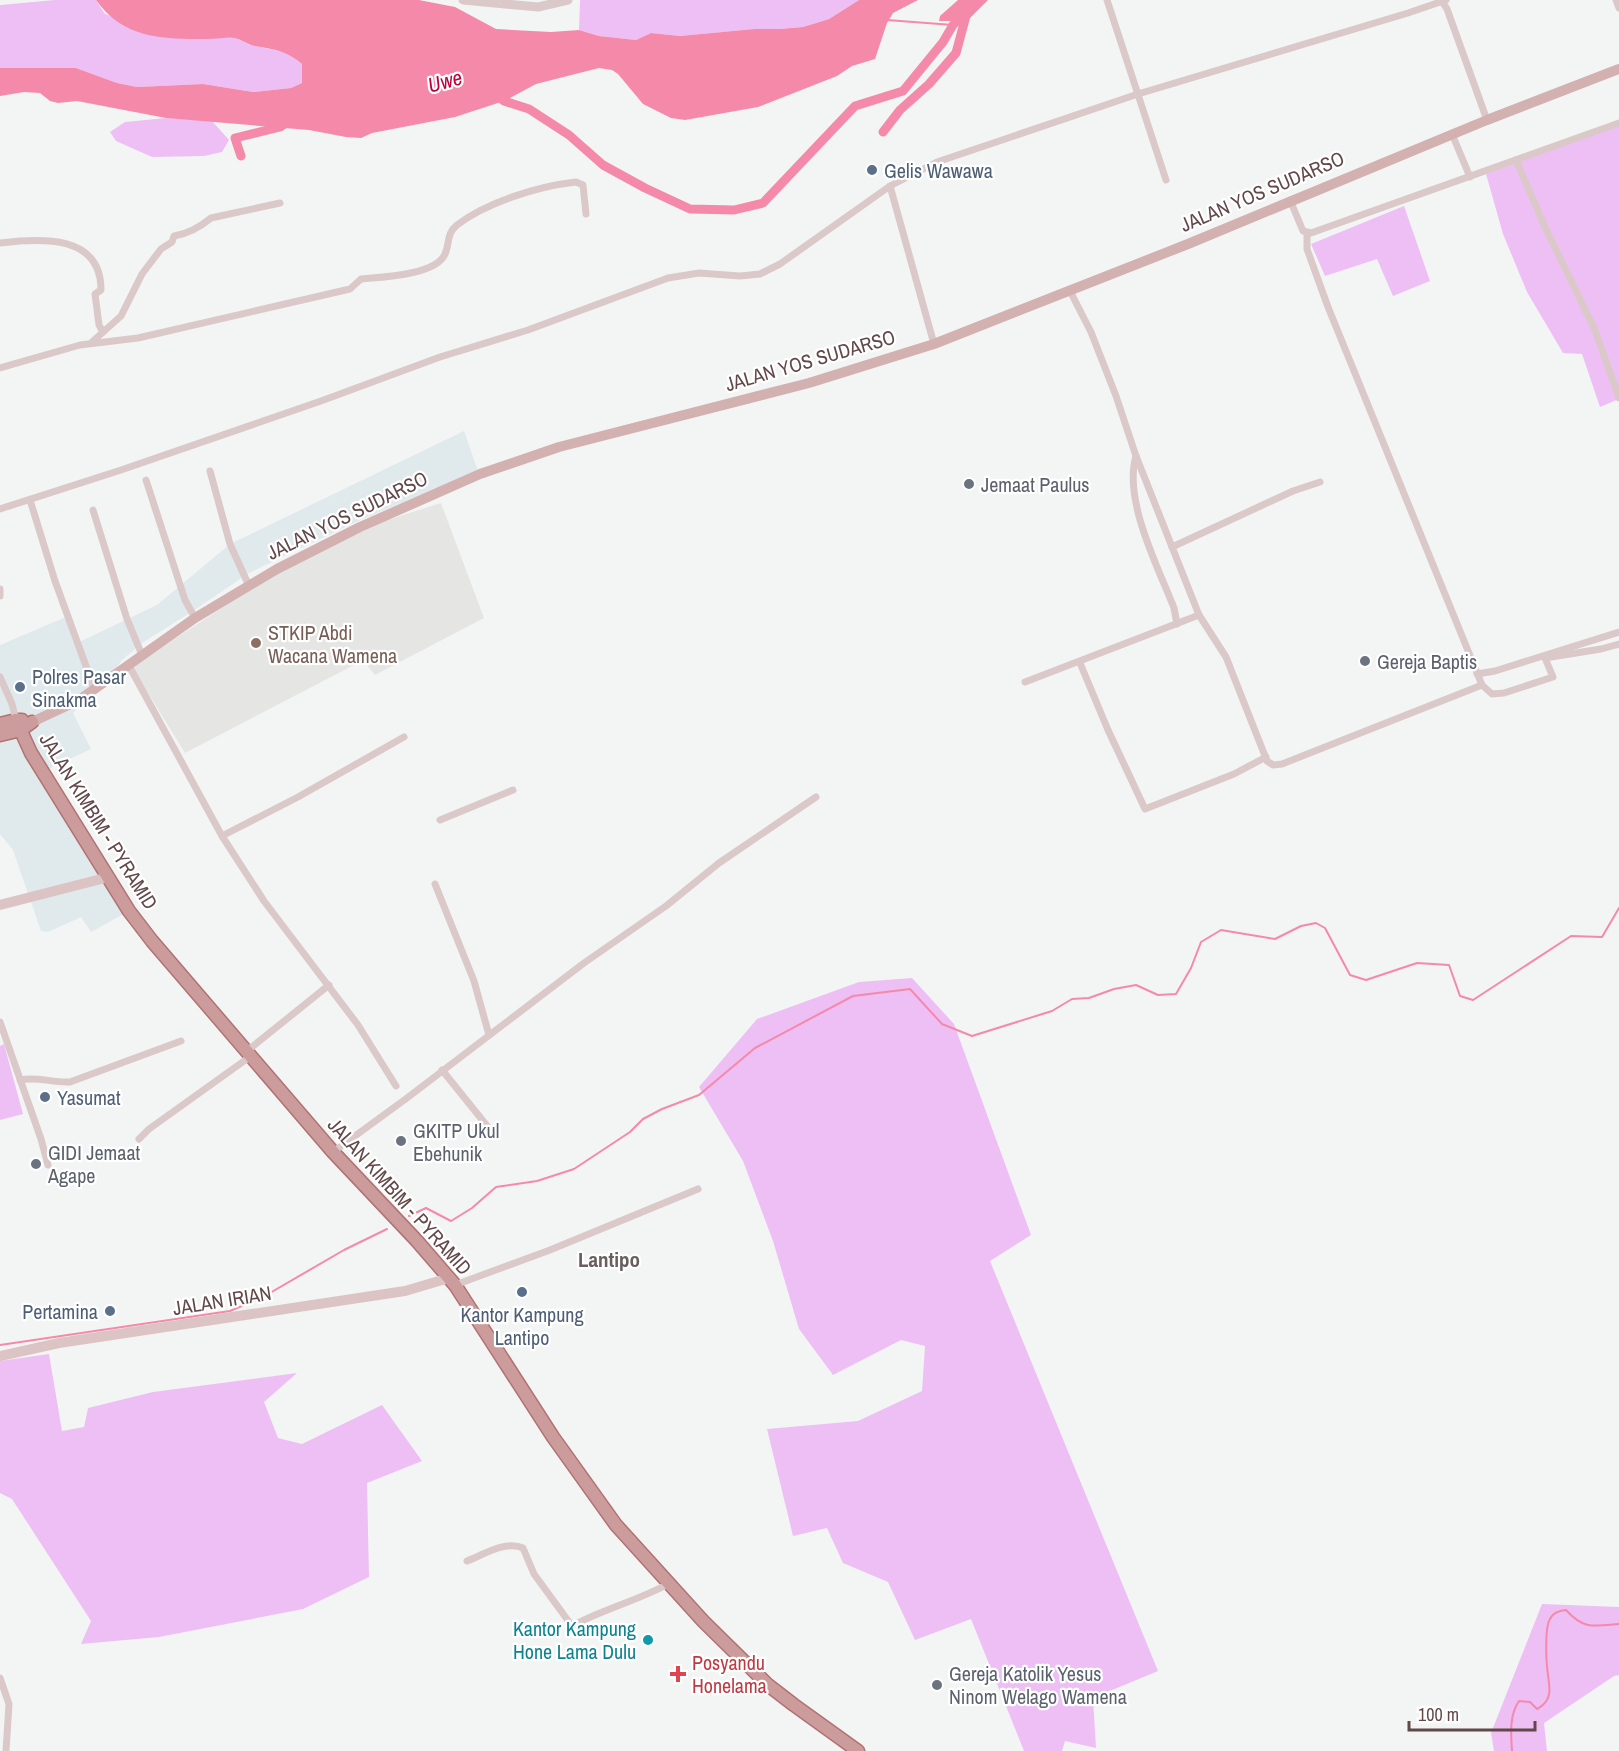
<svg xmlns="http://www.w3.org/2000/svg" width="1619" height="1751" font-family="'Archivo Narrow',sans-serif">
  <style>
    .commercial { fill: #e0e9ec }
    .education { fill: #e5e6e4 }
    .green { fill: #eebff5 }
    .water { fill: #f589aa }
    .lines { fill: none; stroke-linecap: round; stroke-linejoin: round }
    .stream { stroke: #f589aa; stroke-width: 2 }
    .canal { stroke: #f589aa; stroke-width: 9 }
    .trunk-casing { stroke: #b17272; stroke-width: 15 }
    .minor { stroke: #dbc9ca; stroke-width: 7 }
    .tertiary { stroke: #dbc9ca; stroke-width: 9 }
    .secondary { stroke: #ddc4c4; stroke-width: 10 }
    .primary { stroke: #d3b1b1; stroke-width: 10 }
    .trunk { stroke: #cc9c9c; stroke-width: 12 }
    .service-dot { fill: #5c6f8a; stroke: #fff; stroke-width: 2 }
    .worship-dot { fill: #6b7280; stroke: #fff; stroke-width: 2 }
    .education-dot { fill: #8d6e63; stroke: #fff; stroke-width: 2 }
    .culture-dot { fill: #0f9aa8; stroke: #fff; stroke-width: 2 }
    .health-dot { fill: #e0444e; stroke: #fff; stroke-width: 2 }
    .labels { text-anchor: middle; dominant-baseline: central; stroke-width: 4.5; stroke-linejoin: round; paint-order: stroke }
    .service-label { font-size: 20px; fill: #4e5e75; stroke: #fff; text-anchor: start }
    .street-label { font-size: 20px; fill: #634849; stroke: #fff }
    .worship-label { font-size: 20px; fill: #5b616d; stroke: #fff; text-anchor: start }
    .education-label { font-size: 20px; fill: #785e54; stroke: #fff; text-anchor: start }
    .culture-label { font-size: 20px; fill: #0d838f; stroke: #fff; text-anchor: end }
    .health-label { font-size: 20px; fill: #be3a42; stroke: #fff; text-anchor: start }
    .water-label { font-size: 21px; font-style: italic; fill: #be003a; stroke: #fff }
    .neighbourhood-label { font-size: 21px; font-weight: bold; fill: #695f5e; stroke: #fff }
  </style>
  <rect width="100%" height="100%" fill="#f3f5f4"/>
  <path class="commercial" d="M 464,431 L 478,471 L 358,521 L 249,573 L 196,609 L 142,643 L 122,660 L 107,681 L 73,713 L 91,749 L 44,771 L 129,911 L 91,932 L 81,917 L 48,932 L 41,931 L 13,850 L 0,834 L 0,645 L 66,617 L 77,643 L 157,605 L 230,544 Z"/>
  <path class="education" d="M 441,503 L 484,618 L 375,675 L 365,663 L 358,663 L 185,753 L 132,667 L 272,575 L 384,521 Z"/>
  <g class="green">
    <path d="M 55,0 L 96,0 L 105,14 L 177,38 L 236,38 L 250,45 L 288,53 L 302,64 L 302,83 L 291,88 L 253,92 L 203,84 L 137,87 L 117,83 L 76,68 L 0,68 L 0,5 Z"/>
    <path d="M 580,0 L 859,0 L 829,19 L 803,27 L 780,29 L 754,29 L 680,36 L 651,33 L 636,40 L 599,36 L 579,30 Z"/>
    <path d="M 166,118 L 212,121 L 229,140 L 222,152 L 204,156 L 152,157 L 116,141 L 110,132 L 125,122 Z"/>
    <path d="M 1619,126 L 1619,399 L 1600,407 L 1582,354 L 1563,353 L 1527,292 L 1503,234 L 1486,174 Z"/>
    <path d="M 1404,206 L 1430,281 L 1393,296 L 1377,259 L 1325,276 L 1311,244 Z"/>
    <path d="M 912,978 L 954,1024 L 1031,1235 L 990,1261 L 1158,1671 L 1093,1698 L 1096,1748 L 1065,1741 L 1062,1751 L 1024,1751 L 971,1619 L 915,1640 L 888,1582 L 843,1563 L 827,1528 L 793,1536 L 767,1429 L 858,1421 L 922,1391 L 925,1346 L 901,1340 L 833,1375 L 799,1329 L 773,1241 L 743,1161 L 699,1087 L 757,1019 L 859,982 Z"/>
    <path d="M 4,1044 L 23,1114 L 0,1120 L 0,1046 Z"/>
    <path d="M 49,1354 L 62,1431 L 84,1427 L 88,1408 L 153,1392 L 297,1373 L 264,1402 L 278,1438 L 302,1444 L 382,1405 L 422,1461 L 367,1483 L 369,1577 L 303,1609 L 159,1637 L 81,1644 L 91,1621 L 12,1499 L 0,1493 L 0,1361 Z"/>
    <path d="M 1542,1604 L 1619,1607 L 1619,1675 L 1614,1676 L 1544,1723 L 1547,1751 L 1494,1751 L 1491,1733 Z"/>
  </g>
  <g class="water">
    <path d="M 96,0 L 419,0 L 455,7 L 496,29 L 551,32 L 579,30 L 599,36 L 636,40 L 651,33 L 680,36 L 754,29 L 780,29 L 803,27 L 829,19 L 859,0 L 918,0 L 893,13 L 887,23 L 875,59 L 852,66 L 837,76 L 758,107 L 685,120 L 671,118 L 643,104 L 618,74 L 612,70 L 599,68 L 536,84 L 504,101 L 455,117 L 372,133 L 361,138 L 346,137 L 309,130 L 166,118 L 77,101 L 58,103 L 50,101 L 40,93 L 24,92 L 0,96 L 0,68 L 76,68 L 117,83 L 137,87 L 203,84 L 253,92 L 291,88 L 302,83 L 302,64 C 285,50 276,50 255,46 C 248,45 241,39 234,38 C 225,37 216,39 207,39 C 163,39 123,39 96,0 Z"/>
    <path d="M 958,0 L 988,0 L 967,21 L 939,21 L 940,16 Z"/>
  </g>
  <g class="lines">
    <g class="stream">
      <path d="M 887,20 L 953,25"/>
      <path d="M 409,1216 L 426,1208 L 451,1221 L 472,1208 L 496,1187 L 537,1181 L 574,1169 L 630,1132 L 643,1119 L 662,1109 L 699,1095 L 755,1048 L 853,996 L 910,989 L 942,1024 L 972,1036 L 1052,1011 L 1072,999 L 1089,998 L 1114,989 L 1136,985 L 1158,995 L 1176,994 L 1191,968 L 1201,942 L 1221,930 L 1275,939 L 1301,926 L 1316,923 L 1325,928 L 1350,975 L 1366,980 L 1417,963 L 1449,965 L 1460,996 L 1473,1000 L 1571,936 L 1602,937 L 1619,908"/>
      <path d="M 0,1345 L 230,1311 L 263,1297 L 344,1250 L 387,1229"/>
      <path d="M 1512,1751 C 1511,1735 1509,1715 1519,1701 L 1530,1702 L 1537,1709 C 1556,1699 1548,1683 1547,1666 C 1546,1657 1545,1626 1550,1619 C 1553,1612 1560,1611 1566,1610 C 1584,1630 1594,1626 1619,1624"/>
    </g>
    <g class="canal">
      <path d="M 495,94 L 504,101 L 529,109 L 569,135 L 603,165 L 645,188 L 690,209 L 734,210 L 763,203 L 855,106 L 903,91 L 943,42 L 953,25 L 967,12 L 976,0"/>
      <path d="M 883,132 L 900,110 L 929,84 L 956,53 L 967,12"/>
      <path d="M 241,156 L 235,138 L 280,127 L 289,121"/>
    </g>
    <g class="trunk-casing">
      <g id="trunk">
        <path d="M 16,720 L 31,753 L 129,911 L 152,941 L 333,1152 L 417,1241 L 455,1285 L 553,1437 L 616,1525 L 703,1621 L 768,1685 L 794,1705 L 858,1751"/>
        <path d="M 0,724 L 16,720 L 22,720"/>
        <path d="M 0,735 L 21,730 L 32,722"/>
      </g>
    </g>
    <g class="minor">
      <path d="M 1107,0 L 1166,180"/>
      <path d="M 1441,0 L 1447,9 L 1487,120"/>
      <path d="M 1616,0 L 1619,8"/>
      <path d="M 1452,134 L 1470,177"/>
      <path d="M 1516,160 L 1544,225 L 1595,330 L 1619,398"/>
      <path d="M 890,186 L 934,344"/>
      <path d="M 1290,200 L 1303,231 L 1311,233 L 1619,123"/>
      <path d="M 1307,233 L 1307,249 L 1328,307 L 1482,685 L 1492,694 L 1504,693 L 1553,677 L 1545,658 L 1601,649 L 1619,644"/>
      <path d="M 0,243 C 41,238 101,234 101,290 L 95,294 L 99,325 L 103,332"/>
      <path d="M 1070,291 L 1091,332 L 1116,396 L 1136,456 L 1199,615 L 1226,657 L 1267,761 L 1273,765 L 1282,764 L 1482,685"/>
      <path d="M 92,342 L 121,316 L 142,274 L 161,249 L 172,242 L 174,236 C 188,234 200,227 211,218 L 280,203"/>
      <path d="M 0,368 L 80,345 L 138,338 L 350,289 L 361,279 C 382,277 436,275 445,254 C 450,243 446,234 457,225 C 487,202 539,186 576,182 L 583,185 L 586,214"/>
      <path d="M 1136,456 C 1123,500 1158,567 1174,608 L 1177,624"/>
      <path d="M 210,471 L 230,544 L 249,586"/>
      <path d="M 146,480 L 185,600 L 195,618"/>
      <path d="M 30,500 L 55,581 L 94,688"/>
      <path d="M 0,509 L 121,470 L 321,401 L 440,357 L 528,330 L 668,278 L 699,273 L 740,276 L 760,274 L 780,264 L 890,186 L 937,162 L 1138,94 L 1408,13 L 1446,0"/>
      <path d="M 93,510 L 127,619 L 142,655"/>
      <path d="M 1172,547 L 1293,491 L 1320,482"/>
      <path d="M 0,589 L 0,596"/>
      <path d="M 1080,663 L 1108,730 L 1145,809 L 1234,774 L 1266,757"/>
      <path d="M 128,664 L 222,836 L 264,901 L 358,1025 L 396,1086"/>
      <path d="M 1477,674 L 1495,671 L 1619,632"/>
      <path d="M 0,677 L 12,704 L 16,720"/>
      <path d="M 1025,682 L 1199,615"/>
      <path d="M 440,820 L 513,790"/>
      <path d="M 222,836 L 298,797 L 404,737"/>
      <path d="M 435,884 L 474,981 L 489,1035"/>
      <path d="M 0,1022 L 41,1139 L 48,1165"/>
      <path d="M 247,1051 L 329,985"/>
      <path d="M 442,1070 L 488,1127"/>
      <path d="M 20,1080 C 37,1076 52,1083 70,1082 L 181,1041"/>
      <path d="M 139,1139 L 149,1129 L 251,1056"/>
      <path d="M 333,1152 L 407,1098 L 584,963 L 666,906 L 719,863 L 816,797"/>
      <path d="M 455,1285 L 550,1250 L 698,1189"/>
      <path d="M 467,1561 C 483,1555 506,1540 523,1548 L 534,1574 L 572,1626 C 603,1609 637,1601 668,1584"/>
      <path d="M 0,1678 L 9,1704 L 6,1751"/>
    </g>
    <path class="tertiary" d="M 463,0 L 538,7 L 568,0"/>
    <g class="secondary">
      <path d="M 0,905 L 109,877"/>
      <path d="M 0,1356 L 59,1343 L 405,1291 L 449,1278"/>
    </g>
    <path class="primary" d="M 32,722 L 79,700 L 195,618 L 277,569 L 360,527 L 480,474 L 559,447 L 809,383 L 934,344 L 1188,244 L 1487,120 L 1619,69"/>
    <use href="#trunk" class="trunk"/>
  </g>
  <g class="service-dot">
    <circle cx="872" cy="170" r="6"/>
    <circle cx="20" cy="687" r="6"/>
    <circle cx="45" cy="1097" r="6"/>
    <circle cx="522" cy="1292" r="6"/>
    <circle cx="110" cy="1311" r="6"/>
  </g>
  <g class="worship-dot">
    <circle cx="969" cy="484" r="6"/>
    <circle cx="1365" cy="661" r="6"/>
    <circle cx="401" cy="1141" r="6"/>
    <circle cx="36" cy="1164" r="6"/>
    <circle cx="937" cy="1685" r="6"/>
  </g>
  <circle class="education-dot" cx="256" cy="643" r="6"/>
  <circle class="culture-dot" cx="648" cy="1640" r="6"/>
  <path class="health-dot" d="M675 1665h6v6h6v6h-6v6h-6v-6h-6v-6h6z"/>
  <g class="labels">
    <g class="service-label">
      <text x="884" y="170">Gelis Wawawa</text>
      <text x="32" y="676">Polres Pasar<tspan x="32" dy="23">Sinakma</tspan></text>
      <text x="57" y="1097">Yasumat</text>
      <text x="98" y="1311" text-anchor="end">Pertamina</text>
      <text x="522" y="1314" text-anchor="middle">Kantor Kampung<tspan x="522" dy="23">Lantipo</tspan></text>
    </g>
    <g class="street-label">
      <text transform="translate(1262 191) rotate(-23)">JALAN YOS SUDARSO</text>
      <text transform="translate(810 360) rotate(-16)">JALAN YOS SUDARSO</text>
      <text transform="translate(347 515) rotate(-26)">JALAN YOS SUDARSO</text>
      <text transform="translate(99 821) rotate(58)">JALAN KIMBIM - PYRAMID</text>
      <text transform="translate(400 1196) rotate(48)">JALAN KIMBIM - PYRAMID</text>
      <text transform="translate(222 1300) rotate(-9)">JALAN IRIAN</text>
    </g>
    <g class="worship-label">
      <text x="981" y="484">Jemaat Paulus</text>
      <text x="1377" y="661">Gereja Baptis</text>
      <text x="413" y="1130">GKITP Ukul<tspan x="413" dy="23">Ebehunik</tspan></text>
      <text x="48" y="1152">GIDI Jemaat<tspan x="48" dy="23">Agape</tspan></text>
      <text x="949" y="1673">Gereja Katolik Yesus<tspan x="949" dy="23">Ninom Welago Wamena</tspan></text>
    </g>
    <g class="education-label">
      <text x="268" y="632">STKIP Abdi<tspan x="268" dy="23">Wacana Wamena</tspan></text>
    </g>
    <g class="culture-label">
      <text x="636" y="1628">Kantor Kampung<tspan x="636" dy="23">Hone Lama Dulu</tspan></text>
    </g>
    <g class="health-label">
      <text x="692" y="1662">Posyandu<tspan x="692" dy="23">Honelama</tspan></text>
    </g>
    <g class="water-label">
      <text transform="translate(445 81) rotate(-15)">Uwe</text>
    </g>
    <g class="neighbourhood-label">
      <text x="609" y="1259">Lantipo</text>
    </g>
  </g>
  <path d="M1409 1721v9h126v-9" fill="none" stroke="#634849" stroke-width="3"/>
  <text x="1418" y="1721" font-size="18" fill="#634849" stroke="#ffffff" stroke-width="4.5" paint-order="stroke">100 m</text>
</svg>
